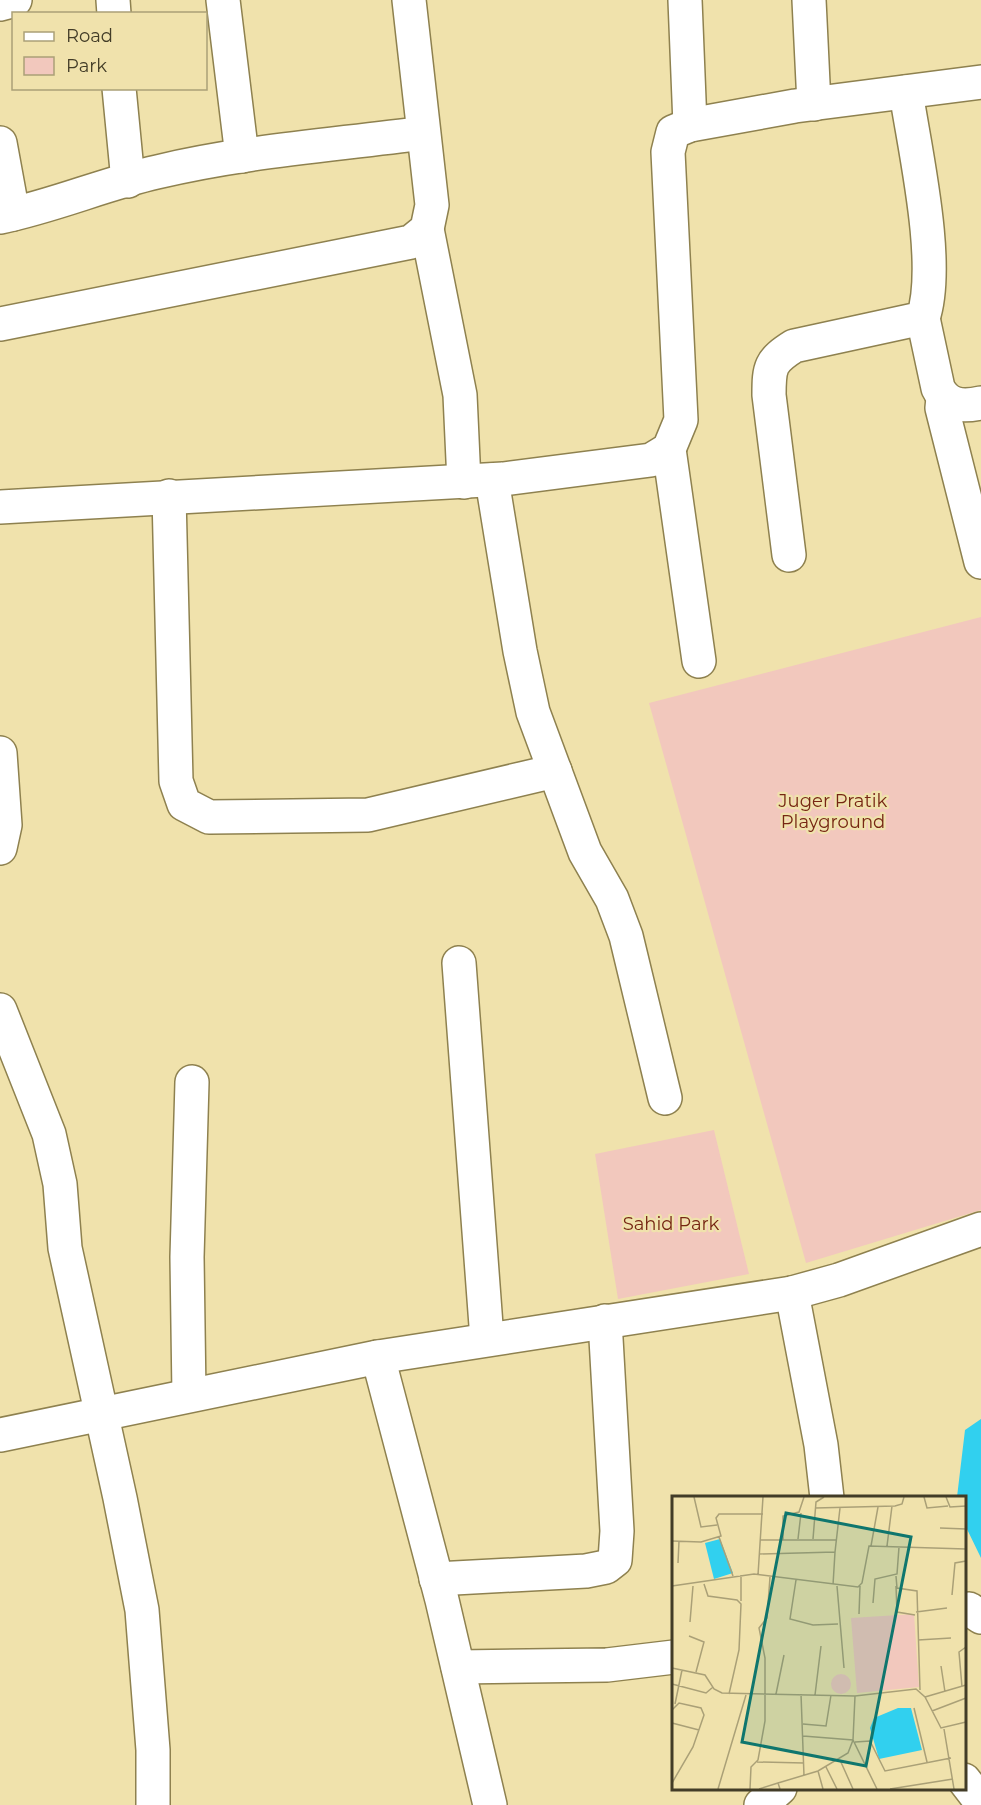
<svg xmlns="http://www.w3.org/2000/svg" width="981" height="1805" font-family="Montserrat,sans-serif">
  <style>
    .green { fill: #f2c8bd }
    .water { fill: #31d0ef }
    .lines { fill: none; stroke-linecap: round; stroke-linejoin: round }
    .minor-casing { stroke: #8e814f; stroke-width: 36 }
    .minor { stroke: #fff; stroke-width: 33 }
    .labels { text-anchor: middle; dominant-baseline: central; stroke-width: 4.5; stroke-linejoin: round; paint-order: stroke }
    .park-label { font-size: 18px; fill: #762613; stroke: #f0e2ac }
    .inset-road { fill: none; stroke: #aaa077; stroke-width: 1.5 }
    .view { fill: #0f766e; fill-opacity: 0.15; stroke: #0f766e; stroke-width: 3 }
    .inset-edge { fill: none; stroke: #423c27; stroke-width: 3 }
  </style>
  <rect width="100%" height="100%" fill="#f0e2ac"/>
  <g class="green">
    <path d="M 981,617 L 981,1210 L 806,1263 L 649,703 Z"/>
    <path d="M 714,1130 L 749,1274 L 618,1299 L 595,1154 Z"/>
  </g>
  <path class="water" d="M 981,1419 L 981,1558 L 965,1525 L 964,1498 L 957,1497 L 965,1430 Z"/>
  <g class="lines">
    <g class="minor-casing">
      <g id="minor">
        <path d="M 113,0 L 114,14"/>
        <path d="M 223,0 L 242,156"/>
        <path d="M 685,0 L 690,125"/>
        <path d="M 809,0 L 814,104"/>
        <path d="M 0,4 L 15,0"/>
        <path d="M 119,88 L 128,181"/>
        <path d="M 0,143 L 13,214"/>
        <path d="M 0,217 C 54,206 104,184 157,172 C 244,151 335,145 423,133"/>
        <path d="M 427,229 L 460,395 L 464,482"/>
        <path d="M 923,318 L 938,388 C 947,406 962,407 981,403"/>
        <path d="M 0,324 L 411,242 L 427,229 L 432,205 L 409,0"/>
        <path d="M 943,398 L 942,408 L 981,562"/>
        <path d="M 669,449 L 699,661"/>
        <path d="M 492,480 L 520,651 L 533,712 L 585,852 L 612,899 L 626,936 L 665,1098"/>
        <path d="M 169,496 L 176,781 L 184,804 L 209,817 L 368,815 L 555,771"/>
        <path d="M 0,507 L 503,479 L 651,460 L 669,449 L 681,420 L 668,152 L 673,132 L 690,125 L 795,106 L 981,82"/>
        <path d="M 789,555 L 769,395 C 769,367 770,361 794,346 L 923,318 C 941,264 915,151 906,92"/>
        <path d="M 0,753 L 5,825 L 0,848"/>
        <path d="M 459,963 L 487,1339"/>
        <path d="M 0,1010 L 49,1134 L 60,1184 L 65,1248 L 120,1498 L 142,1610 L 153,1750 L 153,1805"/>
        <path d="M 792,1293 L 821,1445 L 827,1498"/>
        <path d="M 378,1357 L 442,1600 L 490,1805"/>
        <path d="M 189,1395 L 187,1257 L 192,1082"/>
        <path d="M 0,1435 L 378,1357 L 792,1293 L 839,1280 L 981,1229"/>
        <path d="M 436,1579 L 586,1571 L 606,1567 L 615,1560 L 617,1531 L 605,1321"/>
        <path d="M 964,1610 L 969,1609 L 981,1617"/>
        <path d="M 458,1667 L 607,1665 L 674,1657"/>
        <path d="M 964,1780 L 981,1802"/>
        <path d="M 761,1805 L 780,1788"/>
      </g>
    </g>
    <use href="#minor" class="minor"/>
  </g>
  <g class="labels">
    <g class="park-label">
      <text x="833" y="801">Juger Pratik<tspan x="833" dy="21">Playground</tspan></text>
      <text x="671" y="1224">Sahid Park</text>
    </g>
  </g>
  <g transform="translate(672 1496)">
    <rect width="294" height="294" fill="#f0e2ac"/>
    <path d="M 242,118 L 247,191 L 185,197 L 179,122 ZM159 188a10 10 0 1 1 20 0a10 10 0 1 1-20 0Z" fill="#f2c8bd"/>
    <path d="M 48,43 L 61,77 L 42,83 L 33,47 ZM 226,212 L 239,212 L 250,254 L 207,263 L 198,232 L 202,222 Z" fill="#31d0ef"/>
    <path class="inset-road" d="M 22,1 L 29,31 L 45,29M 252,1 L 255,12 L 276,10M 274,1 L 278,11 L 294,10M 143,12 L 223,10 L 230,8 L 232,1M 268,32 L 294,33M 47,41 L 61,80M 126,43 L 129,17M 141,43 L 144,6 L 152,1M 88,44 L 165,44M 111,44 L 111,20 L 127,16 L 132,1M 0,45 L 29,46 L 49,40 L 44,22 L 47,18 L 91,18M 199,50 L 206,11M 215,50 L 220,10M 87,58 L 163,56 L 168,12M 6,67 L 7,45M 69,79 L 69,105M 86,79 L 91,1M 224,80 L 225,92 L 245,95 L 248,194M 124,84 L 118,123 L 141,129 L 166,128M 32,88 L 36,100 L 65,104 L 69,108 L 67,154 L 57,198M 161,89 L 163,56M 0,90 L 82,78 L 186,91 L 190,87 L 197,50 L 294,53M 165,90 L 172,172M 224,90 L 225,116 L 243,119M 280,99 L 283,67 L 294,65M 201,107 L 203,83 L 225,78 L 227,51M 244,116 L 275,112M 187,118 L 188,90M 18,126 L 21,90M 17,140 L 32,146 L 24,176M 246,144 L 279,142M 269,170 L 273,196M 0,172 L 33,179 L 42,193 L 50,197 L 183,200 L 244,193 L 253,201 L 269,232 L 294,226M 0,188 L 34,197 L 41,191M 290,191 L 287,156 L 294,151M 104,198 L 112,159M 129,198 L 132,280M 143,199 L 149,150M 253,201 L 294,189M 3,208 L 10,174M 242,212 L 255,266M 0,214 L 7,207 L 29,212 L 32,219 L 21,251 L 0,287M 260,215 L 294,202M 0,227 L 27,234M 131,228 L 154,230 L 159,199M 272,233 L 282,293M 131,240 L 181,244 L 205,293M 183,246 L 198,245 L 213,275 L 279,262M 168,264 L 181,293M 85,266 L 132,267M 154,271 L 165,293M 146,275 L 151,293M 106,287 L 146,275 L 176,257 L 181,244 L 183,200M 46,293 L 74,199M 78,293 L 79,271 L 86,264 L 93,225 L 93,162 L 87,132 L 95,122 L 98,81M 87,293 L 106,287 L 108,293M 218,293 L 281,283"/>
    <path class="view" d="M 114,17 L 239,41 L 194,270 L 70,246 Z"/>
    <rect width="294" height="294" class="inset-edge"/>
  </g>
  <rect x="12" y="12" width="195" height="78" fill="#f0e2ac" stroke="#aaa077" stroke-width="1.5"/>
  <rect x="24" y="32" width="30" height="9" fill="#ffffff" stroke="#aaa077" stroke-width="1.5"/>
  <text x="66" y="42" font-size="18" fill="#423c27">Road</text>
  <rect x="24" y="57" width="30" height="18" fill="#f2c8bd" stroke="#aaa077" stroke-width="1.5"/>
  <text x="66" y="72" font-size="18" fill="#423c27">Park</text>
</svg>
